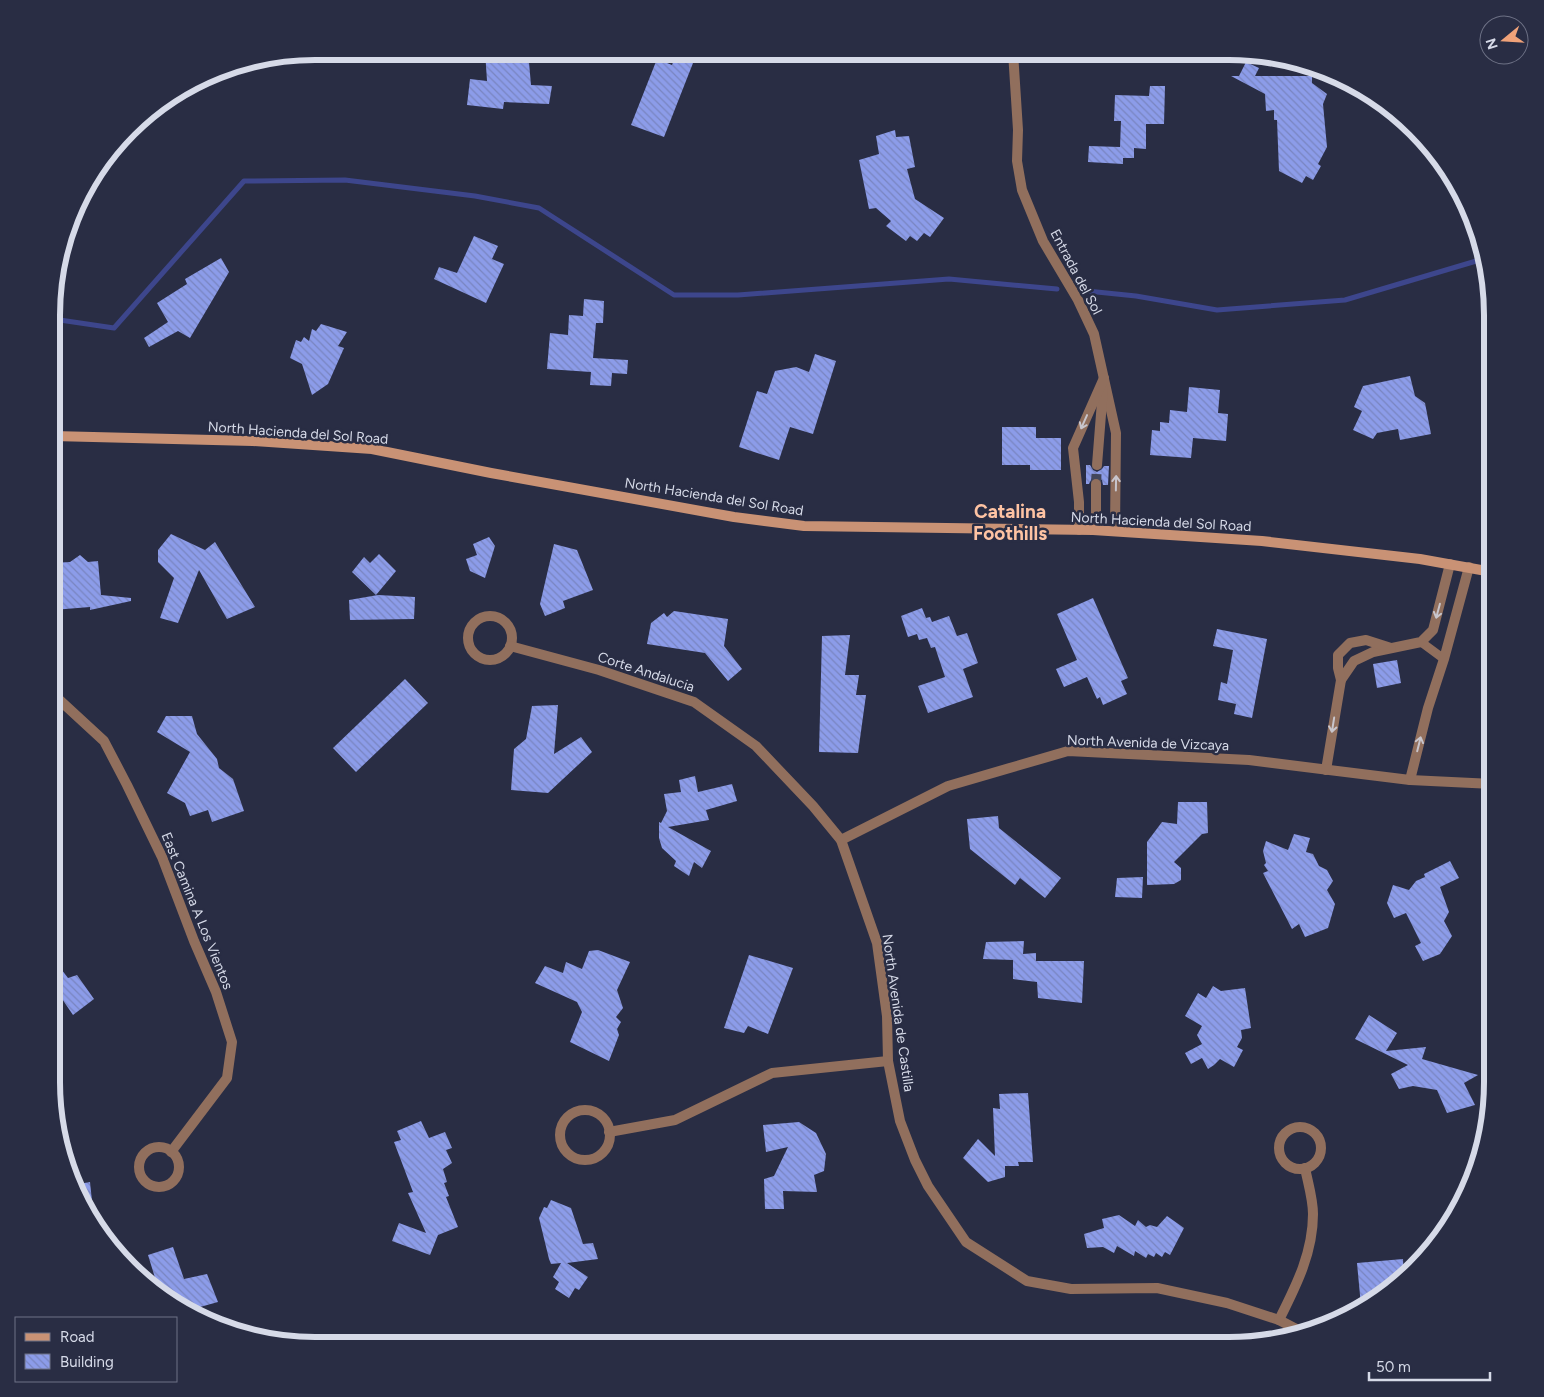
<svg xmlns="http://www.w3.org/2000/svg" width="1544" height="1397" font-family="Figtree,sans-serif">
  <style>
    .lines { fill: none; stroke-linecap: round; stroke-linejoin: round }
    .stream { stroke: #3d468c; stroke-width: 5 }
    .building { fill: url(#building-back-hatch) }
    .street-tunnel { stroke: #43475d; stroke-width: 10; stroke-dasharray: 10 5; stroke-linecap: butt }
    .lane { stroke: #916f5d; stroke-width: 9 }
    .street { stroke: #916f5d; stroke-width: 10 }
    .secondary { stroke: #c99275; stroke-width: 10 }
    .oneway { stroke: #c8c5cc }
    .labels { text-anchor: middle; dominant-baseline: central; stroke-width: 5; stroke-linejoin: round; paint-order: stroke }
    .street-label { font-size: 14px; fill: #d6dae8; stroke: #292d44 }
    .district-label { font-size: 19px; font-weight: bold; fill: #fec3a3; stroke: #292d44 }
    .rim { fill: none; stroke: #d6dae8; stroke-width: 6 }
  </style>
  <defs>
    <pattern id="building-back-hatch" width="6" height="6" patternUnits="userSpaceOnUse" patternTransform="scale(1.25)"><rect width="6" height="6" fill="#8c9ce9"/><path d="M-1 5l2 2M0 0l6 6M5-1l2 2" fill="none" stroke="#7985c0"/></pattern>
  </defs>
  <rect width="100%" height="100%" fill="#292d44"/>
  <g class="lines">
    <g class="stream">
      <path d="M 1087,291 L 1136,296 L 1217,310 L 1345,300 L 1483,259"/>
      <path d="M 53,319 L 114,328 L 244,181 L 345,180 L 475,196 L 539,208 L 674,295 L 738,295 L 949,279 L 1057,289"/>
    </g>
  </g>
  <g class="building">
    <path d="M 485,51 L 528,51 L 531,85 L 552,86 L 549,104 L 504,102 L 503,109 L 467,105 L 470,79 L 487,81 Z"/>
    <path d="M 677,51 L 695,58 L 664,137 L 631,125 L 657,59 L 672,65 Z"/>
    <path d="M 1246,62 L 1259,68 L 1255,76 L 1312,76 L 1312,83 L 1327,94 L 1323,104 L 1327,147 L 1318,164 L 1321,166 L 1313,180 L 1306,176 L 1302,183 L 1279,171 L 1277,120 L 1274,120 L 1274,110 L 1266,111 L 1265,94 L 1231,76 L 1239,76 Z"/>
    <path d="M 1150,86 L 1165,86 L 1164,124 L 1146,124 L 1146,149 L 1134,148 L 1134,158 L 1123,158 L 1123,164 L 1088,162 L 1089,146 L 1120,147 L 1121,121 L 1114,121 L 1115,95 L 1149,96 Z"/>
    <path d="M 895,130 L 896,137 L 909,136 L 915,167 L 907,169 L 915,199 L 944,218 L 930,237 L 924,233 L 917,241 L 910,236 L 906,241 L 886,226 L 891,221 L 876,208 L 869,209 L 859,160 L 879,154 L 876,136 Z"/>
    <path d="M 474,236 L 498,246 L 492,259 L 504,264 L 486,303 L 434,279 L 439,267 L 457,273 Z"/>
    <path d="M 221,258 L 229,272 L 190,338 L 178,331 L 149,347 L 144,338 L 168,322 L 157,303 L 187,284 L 185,279 Z"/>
    <path d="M 584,299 L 604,301 L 603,323 L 596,323 L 593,358 L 628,360 L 627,374 L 612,373 L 611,386 L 590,385 L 591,372 L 547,369 L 550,333 L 568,335 L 569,315 L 583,316 Z"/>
    <path d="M 321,324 L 347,332 L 338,346 L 344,348 L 328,384 L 312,395 L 302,364 L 290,358 L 296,340 L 301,342 L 304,337 L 309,341 L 312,329 L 316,331 Z"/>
    <path d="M 815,354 L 836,361 L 813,434 L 790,427 L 779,460 L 739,447 L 757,391 L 767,394 L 775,371 L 796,367 L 809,372 Z"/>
    <path d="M 1410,376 L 1415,396 L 1425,403 L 1431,434 L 1400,440 L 1398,429 L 1377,433 L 1373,439 L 1353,430 L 1362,411 L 1354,407 L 1363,386 Z"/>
    <path d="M 1189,387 L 1220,390 L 1218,413 L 1228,414 L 1226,441 L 1193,438 L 1191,458 L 1150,455 L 1152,430 L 1160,431 L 1160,422 L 1169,423 L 1170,410 L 1187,412 Z"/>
    <path d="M 1002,427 L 1036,427 L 1036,438 L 1061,438 L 1061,470 L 1030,470 L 1030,465 L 1002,465 Z"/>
    <path d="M 1086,465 L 1090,465 L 1093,470 L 1097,472 L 1102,469 L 1104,466 L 1109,466 L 1108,485 L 1103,485 L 1102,480 L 1096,477 L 1092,478 L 1089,484 L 1086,484 Z"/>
    <path d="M 171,534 L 205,550 L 215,542 L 255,607 L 227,619 L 199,570 L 178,623 L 160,618 L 174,578 L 158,562 L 158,550 Z"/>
    <path d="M 489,537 L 495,546 L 485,578 L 470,571 L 466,559 L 477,555 L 473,544 Z"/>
    <path d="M 554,544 L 577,550 L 593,590 L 563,601 L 565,608 L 545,616 L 540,604 Z"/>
    <path d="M 379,554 L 396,571 L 376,595 L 352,572 L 364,557 L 370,563 Z"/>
    <path d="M 80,555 L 88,562 L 98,561 L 101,595 L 131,598 L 131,601 L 90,610 L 90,607 L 53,610 L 53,563 L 70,562 Z"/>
    <path d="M 378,595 L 415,597 L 414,619 L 350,620 L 349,600 Z"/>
    <path d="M 1093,598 L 1128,678 L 1121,681 L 1127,694 L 1103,705 L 1100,697 L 1097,699 L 1087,677 L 1064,687 L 1056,669 L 1077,660 L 1057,614 Z"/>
    <path d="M 922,608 L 926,618 L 930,617 L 932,622 L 949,616 L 957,636 L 967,633 L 978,663 L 963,669 L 973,697 L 928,713 L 918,686 L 945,677 L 935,647 L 931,648 L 927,638 L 919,640 L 917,634 L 908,637 L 901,616 Z"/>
    <path d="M 674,611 L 728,619 L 724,646 L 742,669 L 728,681 L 705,653 L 647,644 L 651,623 L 664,613 L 667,617 Z"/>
    <path d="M 1217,629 L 1267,639 L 1252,718 L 1234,714 L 1236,704 L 1218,700 L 1221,682 L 1227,684 L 1233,650 L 1213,646 Z"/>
    <path d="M 850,635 L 845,675 L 859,675 L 856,695 L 866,695 L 858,753 L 819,752 L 822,636 Z"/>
    <path d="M 1397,660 L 1401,683 L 1377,688 L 1373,664 Z"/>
    <path d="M 405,679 L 428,703 L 356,772 L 333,748 Z"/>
    <path d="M 558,705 L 554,754 L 581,737 L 592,752 L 548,793 L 511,790 L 514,749 L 526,739 L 532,706 Z"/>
    <path d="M 166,716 L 192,716 L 197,734 L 217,759 L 219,768 L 233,779 L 244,811 L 212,822 L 208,810 L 190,816 L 185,803 L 167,793 L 190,752 L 157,732 Z"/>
    <path d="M 695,776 L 698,792 L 732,784 L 737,801 L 706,810 L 709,820 L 668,827 L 711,851 L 702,868 L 694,862 L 689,876 L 674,866 L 676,861 L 662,848 L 659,838 L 659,822 L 661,823 L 667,811 L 664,794 L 681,792 L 679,780 Z"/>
    <path d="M 1178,802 L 1207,802 L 1208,833 L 1202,834 L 1174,862 L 1181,868 L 1181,880 L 1174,884 L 1147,885 L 1147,842 L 1162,822 L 1177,824 Z"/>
    <path d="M 998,816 L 999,828 L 1061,878 L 1045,898 L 1020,878 L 1015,885 L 970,849 L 967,819 Z"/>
    <path d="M 1294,834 L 1310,838 L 1306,852 L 1313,854 L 1319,866 L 1327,870 L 1333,881 L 1327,890 L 1335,904 L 1328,928 L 1305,937 L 1299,924 L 1292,929 L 1263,873 L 1268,871 L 1264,865 L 1266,863 L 1263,851 L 1266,841 L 1288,850 Z"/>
    <path d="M 1450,861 L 1459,878 L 1440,887 L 1449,912 L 1444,921 L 1452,936 L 1440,954 L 1423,961 L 1415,946 L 1421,943 L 1406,913 L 1394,918 L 1387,903 L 1393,885 L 1409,890 L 1416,881 L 1425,877 L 1424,874 Z"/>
    <path d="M 1143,877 L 1142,898 L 1115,897 L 1117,878 Z"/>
    <path d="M 1024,941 L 1023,954 L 1036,953 L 1036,961 L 1084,961 L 1082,1003 L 1038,998 L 1037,982 L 1013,979 L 1013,960 L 983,959 L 986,942 Z"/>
    <path d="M 598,950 L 630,962 L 617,990 L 623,1008 L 616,1017 L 621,1022 L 617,1029 L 619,1035 L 609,1061 L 570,1042 L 582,1012 L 577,1002 L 535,983 L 545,966 L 563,973 L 566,962 L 582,969 L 589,951 Z"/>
    <path d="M 749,955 L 793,968 L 768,1034 L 748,1026 L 744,1033 L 724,1028 Z"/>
    <path d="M 52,957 L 68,978 L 77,975 L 94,999 L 73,1015 L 58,993 L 52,998 Z"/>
    <path d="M 1213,986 L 1221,991 L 1245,988 L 1251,1028 L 1241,1030 L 1242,1038 L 1237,1047 L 1243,1050 L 1234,1067 L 1220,1059 L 1214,1065 L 1208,1069 L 1202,1058 L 1191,1064 L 1185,1053 L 1202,1044 L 1197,1035 L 1202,1026 L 1185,1016 L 1198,993 L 1206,998 Z"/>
    <path d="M 1369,1015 L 1397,1033 L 1386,1051 L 1426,1047 L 1422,1059 L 1478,1075 L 1464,1083 L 1475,1105 L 1447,1113 L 1437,1090 L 1413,1086 L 1399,1089 L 1391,1074 L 1408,1065 L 1355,1039 Z"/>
    <path d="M 1028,1093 L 1033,1162 L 1018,1162 L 1019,1166 L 1005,1166 L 1005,1177 L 988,1182 L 963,1158 L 978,1139 L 995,1156 L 993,1108 L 1000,1109 L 999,1094 Z"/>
    <path d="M 421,1121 L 429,1138 L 445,1132 L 452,1148 L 446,1150 L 452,1163 L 443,1169 L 447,1182 L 444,1183 L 449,1196 L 446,1197 L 458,1227 L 438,1235 L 430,1255 L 392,1241 L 399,1223 L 426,1233 L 408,1193 L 413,1192 L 394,1142 L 401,1140 L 397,1131 Z"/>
    <path d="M 799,1122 L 816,1133 L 826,1154 L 824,1171 L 814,1175 L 817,1192 L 783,1191 L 784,1209 L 765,1209 L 764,1179 L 774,1176 L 788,1147 L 766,1152 L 763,1125 Z"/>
    <path d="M 90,1182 L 94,1220 L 73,1185 Z"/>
    <path d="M 551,1200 L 571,1208 L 583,1244 L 593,1243 L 598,1259 L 567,1263 L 588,1277 L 579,1290 L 575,1288 L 569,1298 L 555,1289 L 559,1282 L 553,1277 L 561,1263 L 551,1264 L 549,1259 L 539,1218 L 544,1207 L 547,1208 Z"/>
    <path d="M 1119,1215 L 1135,1226 L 1138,1220 L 1146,1227 L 1150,1225 L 1157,1227 L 1167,1216 L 1184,1228 L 1170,1255 L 1165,1252 L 1162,1257 L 1156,1253 L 1154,1257 L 1148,1254 L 1146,1258 L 1135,1251 L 1134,1256 L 1117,1246 L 1114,1253 L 1103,1247 L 1087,1248 L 1084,1234 L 1104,1228 L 1102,1219 Z"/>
    <path d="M 173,1247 L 184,1279 L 207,1274 L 218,1302 L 200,1307 L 198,1317 L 168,1301 L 160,1294 L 148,1255 Z"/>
    <path d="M 1403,1259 L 1404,1278 L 1361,1306 L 1357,1263 Z"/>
  </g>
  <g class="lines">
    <path class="street-tunnel" d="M 1096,484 L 1097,465"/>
    <path class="lane" d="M 1421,642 L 1444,659"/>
    <g class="street">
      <path d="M 1013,52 L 1018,130 L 1017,161 L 1022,190 L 1043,241 L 1078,300 L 1094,334 L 1116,433 L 1115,531"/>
      <path d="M 1097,465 L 1103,389"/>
      <path d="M 1096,484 L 1096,530"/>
      <path d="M 1079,530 L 1079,502 L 1073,448 L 1104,378"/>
      <circle cx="490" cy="638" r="22"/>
      <path d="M 510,646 L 599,670 L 694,702 L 756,746 L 813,806 L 841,840 L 877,943 L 887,1016 L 888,1061 L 900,1121 L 915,1160 L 928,1186 L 966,1242 L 1027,1281 L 1071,1289 L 1157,1288 L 1227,1303 L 1279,1320 L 1302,1332"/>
      <path d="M 1341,680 L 1354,661 L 1373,652 L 1421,642 L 1433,630 L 1450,564"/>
      <path d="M 53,694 L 104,741 L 127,785 L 162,857 L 194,941 L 216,992 L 232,1042 L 227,1078 L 171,1152"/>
      <path d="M 1326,770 L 1341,680 L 1338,668 L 1338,655 L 1350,643 L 1366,640 L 1391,648"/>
      <path d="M 1410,780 L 1428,708 L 1444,659 L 1469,567"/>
      <path d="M 841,840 L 948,786 L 1068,751 L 1249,760 L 1410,780 L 1493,784"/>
      <circle cx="585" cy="1135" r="25"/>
      <circle cx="1300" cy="1148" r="21"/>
      <path d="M 609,1132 L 675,1120 L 772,1073 L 888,1061"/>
      <circle cx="159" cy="1167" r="20"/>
      <path d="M 1279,1320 C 1296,1286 1313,1253 1313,1214 C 1313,1199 1308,1183 1305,1168"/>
    </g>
    <path class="secondary" d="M 53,436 L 253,441 L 372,449 L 491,473 L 734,517 L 804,526 L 1093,530 L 1262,541 L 1420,559 L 1492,572"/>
  </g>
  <defs><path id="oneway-shaft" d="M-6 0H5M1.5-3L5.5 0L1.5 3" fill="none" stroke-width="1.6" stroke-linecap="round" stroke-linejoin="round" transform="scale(1.25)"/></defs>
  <g class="oneway">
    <use href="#oneway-shaft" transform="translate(1084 422) rotate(114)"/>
    <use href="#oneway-shaft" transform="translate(1116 483) rotate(-89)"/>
    <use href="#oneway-shaft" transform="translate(1438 611) rotate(105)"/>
    <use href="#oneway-shaft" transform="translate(1333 725) rotate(99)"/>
    <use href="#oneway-shaft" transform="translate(1419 744) rotate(-76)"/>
  </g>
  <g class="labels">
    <g class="street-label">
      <text transform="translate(1076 272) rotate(62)">Entrada del Sol</text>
      <text transform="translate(298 433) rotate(4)">North Hacienda del Sol Road</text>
      <text transform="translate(714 497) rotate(9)">North Hacienda del Sol Road</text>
      <text transform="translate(1161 522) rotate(3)">North Hacienda del Sol Road</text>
      <text transform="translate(646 672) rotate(18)">Corte Andalucia</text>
      <text transform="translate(1148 743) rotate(2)">North Avenida de Vizcaya</text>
      <text transform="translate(197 911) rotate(68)">East Camina A Los Vientos</text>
      <text transform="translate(898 1013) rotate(82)">North Avenida de Castilla</text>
    </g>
    <g class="district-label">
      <text x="1010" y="511">Catalina<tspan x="1010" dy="22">Foothills</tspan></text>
    </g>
  </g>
  <path d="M0 0H1544V1397H0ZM315 60H1229A255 255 0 0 1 1484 315V1082A255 255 0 0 1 1229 1337H315A255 255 0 0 1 60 1082V315A255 255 0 0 1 315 60Z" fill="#292d44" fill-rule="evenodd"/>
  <path class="rim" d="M315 60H1229A255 255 0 0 1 1484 315V1082A255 255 0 0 1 1229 1337H315A255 255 0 0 1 60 1082V315A255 255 0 0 1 315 60Z"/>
  <rect x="15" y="1317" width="162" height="65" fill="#292d44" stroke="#6e7286"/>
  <rect x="25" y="1333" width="25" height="8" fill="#c99275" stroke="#6e7286"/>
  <text x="60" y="1342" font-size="15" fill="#d6dae8">Road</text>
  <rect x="25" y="1354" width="25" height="15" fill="url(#building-back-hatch)" stroke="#6e7286"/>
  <text x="60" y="1367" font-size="15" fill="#d6dae8">Building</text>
  <g transform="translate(1504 40) rotate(252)"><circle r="24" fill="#292d44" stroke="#6e7286"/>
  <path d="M0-4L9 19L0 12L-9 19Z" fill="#f0a279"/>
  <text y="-8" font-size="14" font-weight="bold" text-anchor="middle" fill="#d6dae8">N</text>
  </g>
  <path d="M1369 1372v8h121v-8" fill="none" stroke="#d6dae8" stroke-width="2.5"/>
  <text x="1376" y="1372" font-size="15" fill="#d6dae8" stroke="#292d44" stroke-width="4" paint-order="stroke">50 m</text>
</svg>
